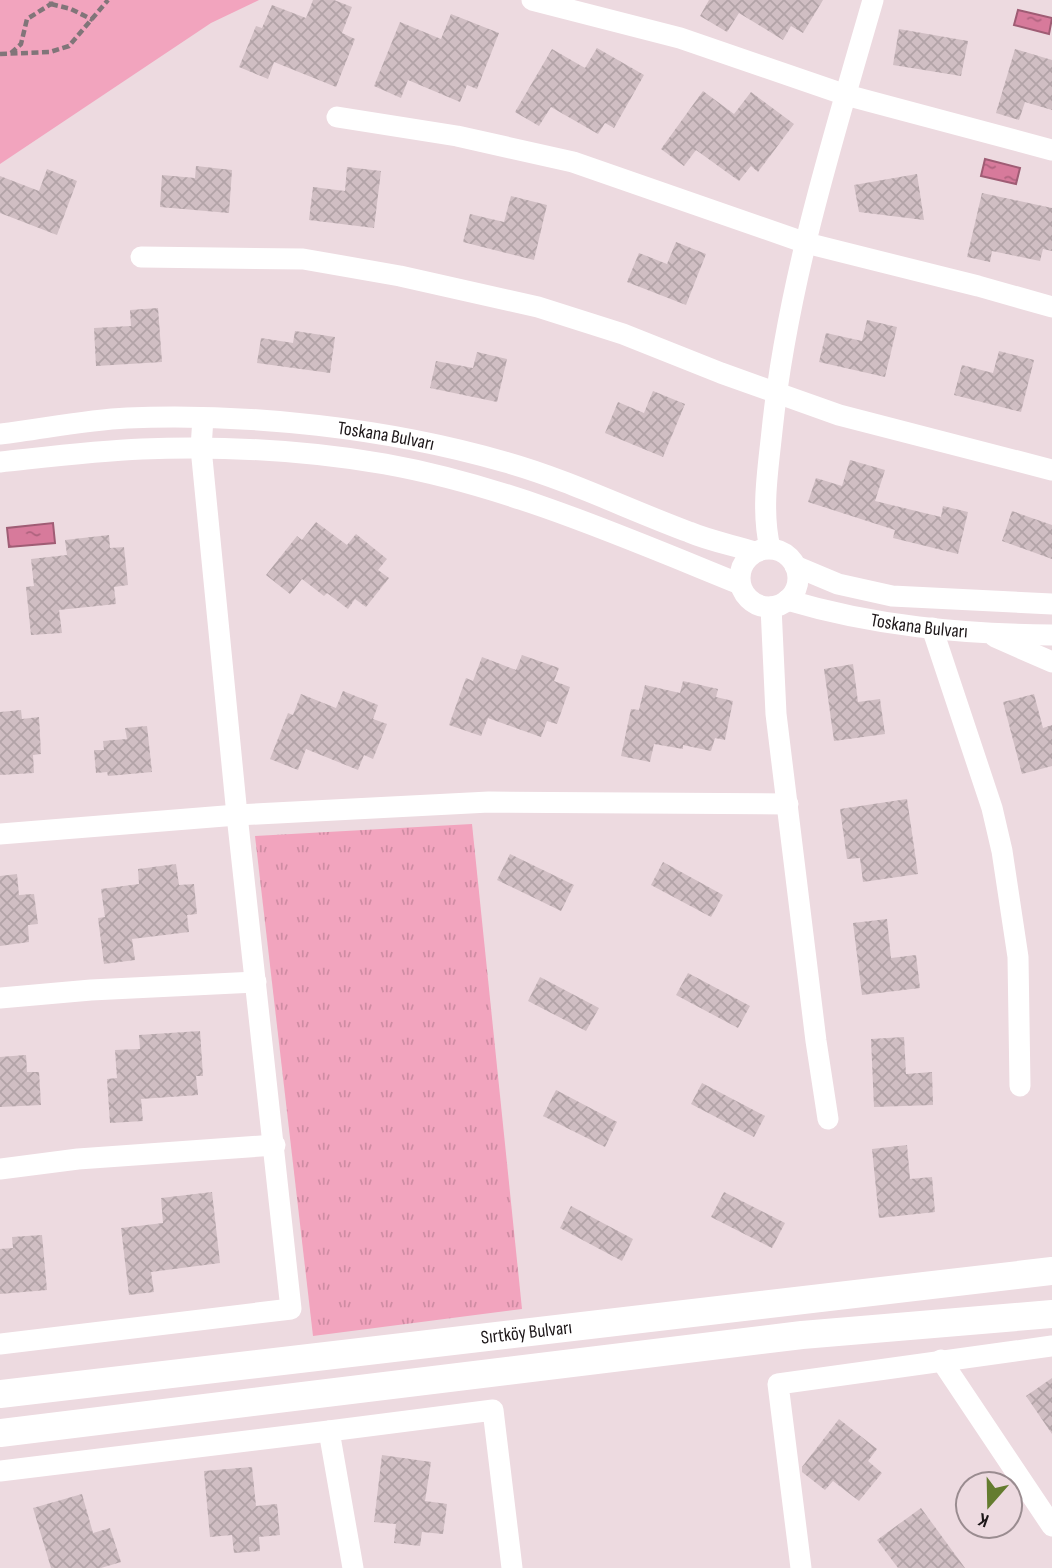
<svg xmlns="http://www.w3.org/2000/svg" width="1052" height="1568" font-family="'Sofia Sans Condensed',sans-serif">
  <style>
    .grass { fill: url(#grass-tufts) }
    .park { fill: #f2a4be }
    .water { fill: url(#water-ripples); stroke: #9f5c74; stroke-width: 2 }
    .building { fill: url(#building-cross-hatch) }
    .lines { fill: none; stroke-linecap: round; stroke-linejoin: round }
    .path { stroke: #817579; stroke-width: 4.5; stroke-dasharray: 7 3.5; stroke-linecap: butt }
    .street { stroke: #fff; stroke-width: 21 }
    .secondary { stroke: #fff; stroke-width: 28 }
    .labels { text-anchor: middle; dominant-baseline: central; stroke-width: 5; stroke-linejoin: round; paint-order: stroke }
    .street-label { font-size: 19px; fill: #1d1719; stroke: #eddae0 }
  </style>
  <defs>
    <pattern id="grass-tufts" width="24" height="20" patternUnits="userSpaceOnUse" patternTransform="scale(1.75)"><rect width="24" height="20" fill="#f2a4be"/><path d="M3 7l-1-3M5 7V3M7 7l1-3M15 17l-1-3M17 17v-4M19 17l1-3" fill="none" stroke="#cf8ca3"/></pattern>
    <pattern id="water-ripples" width="26" height="14" patternUnits="userSpaceOnUse" patternTransform="scale(1.75)"><rect width="26" height="14" fill="#d77a9b"/><path d="M2 4q2-2 4 0t4 0M15 11q2-2 4 0t4 0" fill="none" stroke="#ae637e"/></pattern>
    <pattern id="building-cross-hatch" width="8" height="8" patternUnits="userSpaceOnUse" patternTransform="scale(1.75)"><rect width="8" height="8" fill="#d0bec3"/><path d="M0 0l8 8M0 8l8-8" fill="none" stroke="#b2a3a7"/></pattern>
  </defs>
  <rect width="100%" height="100%" fill="#eddae0"/>
  <path class="grass" d="M 472,824 L 522,1309 L 313,1336 L 255,836 Z"/>
  <path class="park" d="M 0,0 L 259,0 L 211,23 L 0,164 Z"/>
  <g class="water">
    <path d="M 1018,10 L 1052,18 L 1049,34 L 1014,25 Z"/>
    <path d="M 985,159 L 1020,168 L 1016,184 L 981,176 Z"/>
    <path d="M 53,523 L 55,543 L 9,547 L 7,528 Z"/>
  </g>
  <g class="building">
    <path d="M 313,0 L 334,0 L 352,7 L 342,33 L 355,39 L 336,87 L 274,62 L 268,79 L 239,67 L 256,26 L 262,28 L 272,5 L 306,18 Z"/>
    <path d="M 709,0 L 823,0 L 803,33 L 791,26 L 783,40 L 739,13 L 727,32 L 700,16 Z"/>
    <path d="M 451,14 L 499,33 L 477,89 L 467,85 L 460,102 L 408,80 L 401,98 L 374,86 L 400,22 L 441,39 Z"/>
    <path d="M 899,29 L 968,41 L 961,76 L 893,65 Z"/>
    <path d="M 597,48 L 644,75 L 614,128 L 605,123 L 598,134 L 551,107 L 539,126 L 515,112 L 552,49 L 585,68 Z"/>
    <path d="M 1015,49 L 1052,60 L 1052,110 L 1025,102 L 1019,120 L 996,113 Z"/>
    <path d="M 703,91 L 734,114 L 751,92 L 794,124 L 758,172 L 751,166 L 739,181 L 696,150 L 684,166 L 661,149 Z"/>
    <path d="M 196,166 L 232,170 L 229,213 L 160,207 L 162,175 L 195,178 Z"/>
    <path d="M 347,167 L 381,171 L 374,228 L 309,220 L 313,187 L 345,191 Z"/>
    <path d="M 47,169 L 77,181 L 57,235 L 0,213 L 0,176 L 39,191 Z"/>
    <path d="M 917,174 L 924,220 L 859,212 L 854,185 Z"/>
    <path d="M 982,193 L 1052,208 L 1052,251 L 1043,249 L 1040,261 L 992,251 L 990,262 L 967,257 Z"/>
    <path d="M 511,196 L 547,205 L 534,260 L 463,242 L 470,214 L 504,222 Z"/>
    <path d="M 676,242 L 706,254 L 686,305 L 627,282 L 639,253 L 667,264 Z"/>
    <path d="M 158,308 L 162,362 L 96,366 L 94,328 L 131,326 L 130,310 Z"/>
    <path d="M 867,320 L 897,327 L 885,377 L 819,362 L 826,333 L 862,341 Z"/>
    <path d="M 295,331 L 335,337 L 330,373 L 257,363 L 261,338 L 293,343 Z"/>
    <path d="M 999,351 L 1034,360 L 1021,412 L 954,395 L 962,365 L 993,373 Z"/>
    <path d="M 477,352 L 507,359 L 497,402 L 430,388 L 436,361 L 473,368 Z"/>
    <path d="M 653,391 L 685,404 L 663,457 L 605,433 L 618,402 L 644,413 Z"/>
    <path d="M 850,460 L 885,470 L 875,501 L 941,517 L 943,506 L 968,512 L 958,554 L 893,538 L 895,530 L 808,502 L 816,478 L 842,486 Z"/>
    <path d="M 1012,511 L 1052,525 L 1052,559 L 1002,541 Z"/>
    <path d="M 316,522 L 347,545 L 356,534 L 387,559 L 378,570 L 389,578 L 366,607 L 355,599 L 348,609 L 327,593 L 324,596 L 302,579 L 290,594 L 266,575 L 297,536 L 302,540 Z"/>
    <path d="M 109,535 L 110,548 L 124,547 L 128,585 L 114,587 L 116,604 L 59,610 L 62,633 L 31,635 L 26,587 L 34,586 L 31,559 L 67,555 L 65,540 Z"/>
    <path d="M 522,655 L 559,668 L 554,681 L 570,687 L 557,724 L 547,721 L 541,737 L 488,718 L 481,736 L 449,725 L 466,678 L 473,681 L 482,657 L 516,670 Z"/>
    <path d="M 853,664 L 858,702 L 880,699 L 885,734 L 834,741 L 824,669 Z"/>
    <path d="M 683,681 L 718,689 L 716,697 L 733,701 L 725,740 L 715,738 L 711,751 L 683,745 L 683,749 L 654,744 L 650,762 L 621,756 L 631,709 L 639,710 L 645,685 L 680,693 Z"/>
    <path d="M 343,691 L 378,705 L 373,719 L 387,724 L 373,759 L 364,755 L 358,770 L 306,749 L 298,770 L 270,759 L 288,713 L 293,715 L 301,694 L 336,708 Z"/>
    <path d="M 1034,694 L 1043,728 L 1052,725 L 1052,766 L 1022,774 L 1003,702 Z"/>
    <path d="M 21,710 L 22,719 L 39,717 L 41,754 L 33,755 L 34,773 L 0,775 L 0,712 Z"/>
    <path d="M 147,726 L 152,772 L 108,776 L 107,772 L 96,773 L 94,750 L 104,750 L 103,741 L 127,739 L 125,728 Z"/>
    <path d="M 907,799 L 918,874 L 863,882 L 860,858 L 847,859 L 840,809 Z"/>
    <path d="M 510,854 L 574,885 L 561,911 L 497,880 Z"/>
    <path d="M 663,862 L 723,895 L 711,917 L 651,885 Z"/>
    <path d="M 176,864 L 179,885 L 194,884 L 197,914 L 187,915 L 189,932 L 132,939 L 135,960 L 104,964 L 98,918 L 105,917 L 101,889 L 139,884 L 138,869 Z"/>
    <path d="M 17,874 L 19,895 L 34,894 L 38,924 L 28,925 L 29,942 L 0,946 L 0,876 Z"/>
    <path d="M 887,919 L 891,958 L 916,955 L 920,988 L 862,995 L 853,923 Z"/>
    <path d="M 688,973 L 750,1006 L 738,1028 L 676,995 Z"/>
    <path d="M 540,977 L 599,1008 L 586,1031 L 528,1001 Z"/>
    <path d="M 200,1031 L 203,1076 L 196,1076 L 198,1095 L 141,1099 L 143,1121 L 110,1123 L 107,1079 L 117,1078 L 115,1050 L 140,1049 L 139,1035 Z"/>
    <path d="M 904,1037 L 906,1074 L 932,1072 L 933,1105 L 874,1107 L 871,1039 Z"/>
    <path d="M 26,1055 L 27,1072 L 39,1072 L 41,1105 L 0,1107 L 0,1057 Z"/>
    <path d="M 702,1083 L 765,1116 L 754,1137 L 691,1104 Z"/>
    <path d="M 556,1090 L 617,1122 L 605,1147 L 543,1116 Z"/>
    <path d="M 907,1145 L 910,1179 L 932,1177 L 935,1212 L 879,1218 L 872,1149 Z"/>
    <path d="M 212,1192 L 220,1263 L 151,1272 L 154,1292 L 129,1295 L 121,1228 L 163,1223 L 161,1198 Z"/>
    <path d="M 724,1192 L 785,1223 L 772,1248 L 711,1217 Z"/>
    <path d="M 571,1206 L 633,1239 L 622,1261 L 560,1228 Z"/>
    <path d="M 42,1235 L 47,1290 L 0,1294 L 0,1249 L 13,1248 L 12,1237 Z"/>
    <path d="M 1052,1378 L 1052,1434 L 1026,1396 Z"/>
    <path d="M 839,1419 L 877,1449 L 868,1461 L 882,1473 L 859,1501 L 833,1481 L 825,1490 L 802,1472 L 802,1467 Z"/>
    <path d="M 382,1455 L 431,1462 L 425,1501 L 447,1504 L 443,1534 L 422,1532 L 420,1546 L 394,1543 L 396,1524 L 374,1522 Z"/>
    <path d="M 252,1467 L 256,1506 L 277,1504 L 280,1535 L 259,1537 L 260,1551 L 234,1553 L 232,1535 L 210,1537 L 204,1471 Z"/>
    <path d="M 82,1494 L 93,1533 L 110,1528 L 121,1562 L 101,1568 L 51,1568 L 33,1508 Z"/>
    <path d="M 921,1508 L 965,1568 L 898,1568 L 877,1540 Z"/>
  </g>
  <g class="lines">
    <g class="path">
      <path d="M 51,4 L 71,9 L 93,20"/>
      <path d="M 11,53 L 21,44 L 27,19 L 51,4 L 51,0"/>
      <path d="M 0,54 L 50,52 L 69,46 L 108,0"/>
    </g>
    <g class="street">
      <path d="M 532,0 L 680,38 L 846,95 L 1052,150"/>
      <path d="M 337,117 L 457,136 L 573,162 L 806,243 L 978,286 L 1052,307"/>
      <path d="M 141,257 L 303,259 L 400,276 L 538,307 L 623,334 L 721,373 L 839,415 L 1052,470"/>
      <path id="s1" d="M 0,434 C 42,429 85,420 127,418 C 250,413 387,428 505,462 C 569,480 627,509 689,532 C 710,541 733,545 755,552"/>
      <path d="M 0,462 C 47,457 95,451 142,449 C 223,446 305,450 385,464 C 508,486 624,537 740,584"/>
      <path d="M 770,548 C 761,510 768,470 772,431 C 787,285 832,142 873,0"/>
      <circle cx="769" cy="578" r="29"/>
      <path d="M 795,566 L 838,584 L 892,596 L 1052,604"/>
      <path id="s2" d="M 787,600 C 874,626 962,634 1052,635"/>
      <path d="M 771,607 L 776,714 L 816,1041 L 828,1119"/>
      <path d="M 932,628 L 992,808 L 1002,851 L 1018,957 L 1020,1086"/>
      <path d="M 995,637 L 1052,662"/>
      <path d="M 0,834 L 237,815 L 489,802 L 788,804"/>
      <path d="M 0,998 L 91,990 L 256,982"/>
      <path d="M 0,1169 L 78,1159 L 275,1145"/>
      <path d="M 0,1344 L 291,1309 L 237,815 L 201,448 L 203,418"/>
      <path d="M 941,1360 L 1052,1526"/>
      <path d="M 0,1471 L 329,1431"/>
      <path d="M 353,1568 L 329,1431 L 493,1410 L 512,1568"/>
      <path d="M 801,1568 L 778,1384 L 1052,1346"/>
    </g>
    <g class="secondary">
      <path id="s3" d="M 0,1394 L 1052,1271"/>
      <path d="M 0,1433 L 802,1335 L 1052,1314"/>
    </g>
  </g>
  <g class="labels">
    <g class="street-label">
      <text stroke="none"><textPath href="#s1" startOffset="388">Toskana Bulvarı</textPath></text>
      <text stroke="none"><textPath href="#s2" startOffset="135">Toskana Bulvarı</textPath></text>
      <text stroke="none"><textPath href="#s3" startOffset="530">Sırtköy Bulvarı</textPath></text>
    </g>
  </g>
  <g transform="translate(989 1505) rotate(200)"><circle r="33" fill="#eddae0" stroke="#9a8c90" stroke-width="2"/>
  <path d="M0-5L12 26L0 18L-12 26Z" fill="#647c2f"/>
  <text y="-10" font-size="19" font-weight="bold" text-anchor="middle" fill="#1d1719">K</text>
  </g>
</svg>
